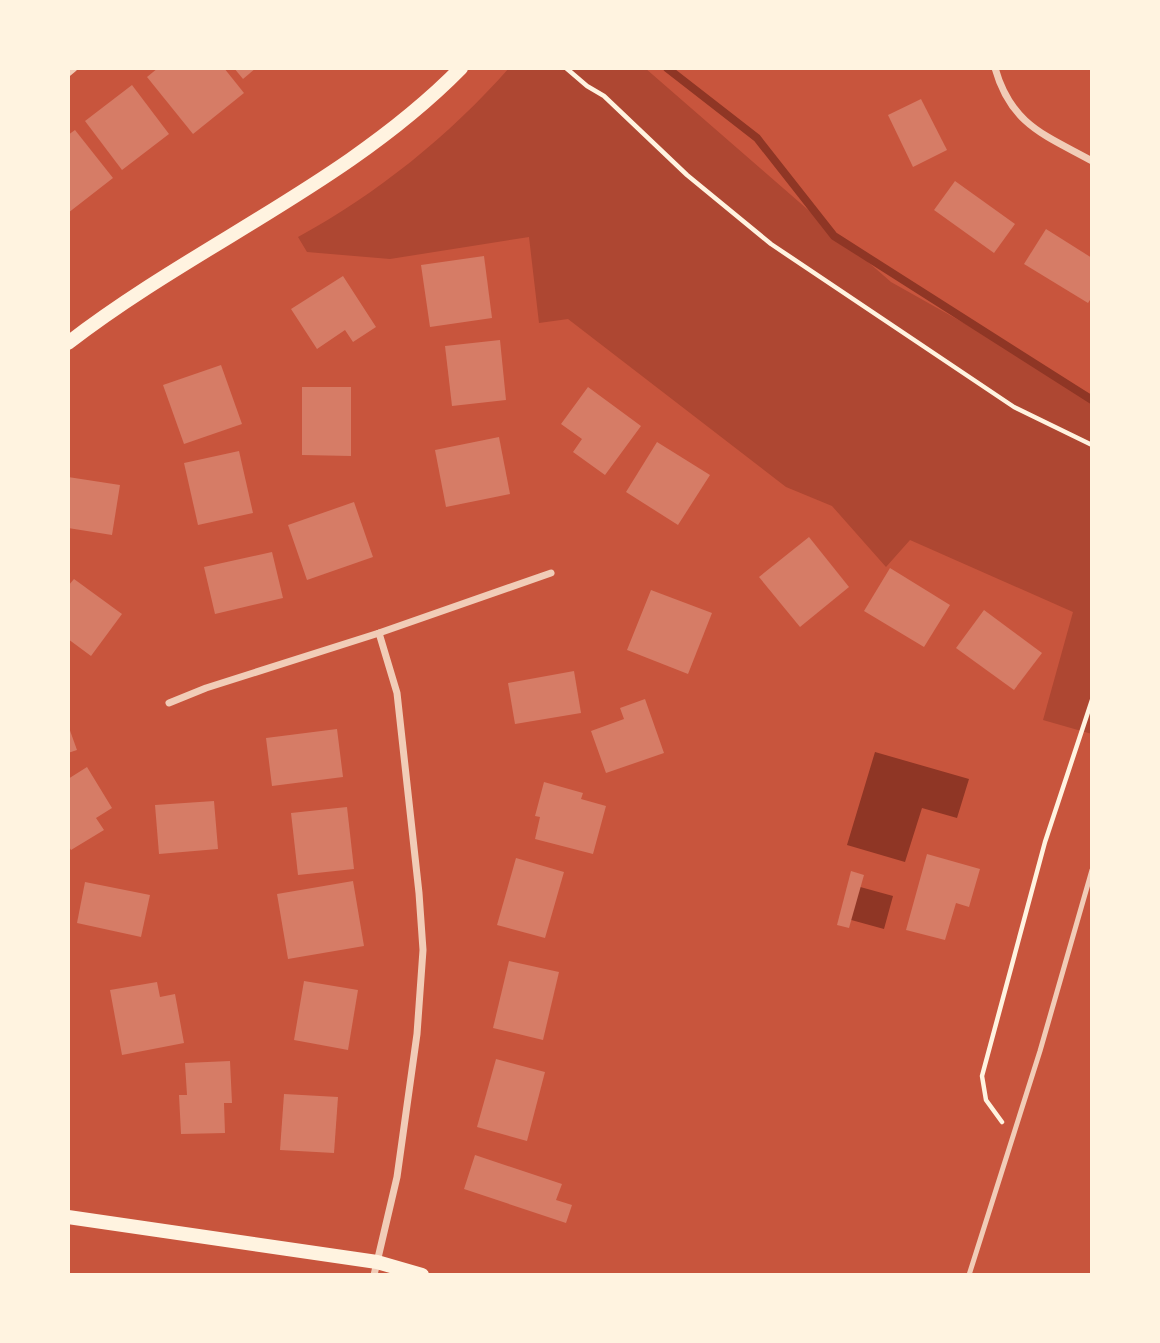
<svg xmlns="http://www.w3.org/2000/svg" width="1160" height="1343" font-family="Signika,sans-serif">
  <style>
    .green { fill: #ae4732 }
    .water { fill: #8f3625 }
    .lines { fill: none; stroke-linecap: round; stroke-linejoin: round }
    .stream { stroke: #8f3625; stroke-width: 8 }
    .building { fill: #d67c66 }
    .path { stroke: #fff3e0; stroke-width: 4.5 }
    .service { stroke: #f1ccb7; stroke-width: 5 }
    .minor { stroke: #f1ccb7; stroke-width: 7 }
    .secondary { stroke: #fff3e0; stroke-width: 14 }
  </style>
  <rect width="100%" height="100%" fill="#c8553d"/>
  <path class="green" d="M 509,68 L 645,68 L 891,282 L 1092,395 L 1092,734 L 1043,720 L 1073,612 L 910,540 L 886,567 L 832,506 L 786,487 L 568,319 L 539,323 L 529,237 L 390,259 L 307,252 L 298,237 C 377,194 449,136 509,68 Z"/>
  <g class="water">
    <path d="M 875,752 L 969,779 L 957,818 L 922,808 L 905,862 L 847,845 Z"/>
    <path d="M 853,885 L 893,896 L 884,929 L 844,918 Z"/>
  </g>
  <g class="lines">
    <path class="stream" d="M 667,68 L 757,138 L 834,236 L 1092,400"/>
  </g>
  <g class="building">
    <path d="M 158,68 L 224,68 L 244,93 L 193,134 L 147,77 Z"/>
    <path d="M 234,68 L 256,68 L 243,79 Z"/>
    <path d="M 132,85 L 169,134 L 122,170 L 85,121 Z"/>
    <path d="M 921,99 L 947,150 L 913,167 L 888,115 Z"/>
    <path d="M 75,130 L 113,178 L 68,213 L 68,135 Z"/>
    <path d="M 955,181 L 1015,224 L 994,253 L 934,210 Z"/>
    <path d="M 1046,229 L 1092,258 L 1092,297 L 1088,303 L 1024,264 Z"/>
    <path d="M 484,256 L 492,318 L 430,327 L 421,265 Z"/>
    <path d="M 343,276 L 376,327 L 353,342 L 345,330 L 317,349 L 291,309 Z"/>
    <path d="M 500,340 L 506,400 L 452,406 L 445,346 Z"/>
    <path d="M 221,365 L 242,424 L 184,444 L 163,385 Z"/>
    <path d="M 302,387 L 351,387 L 351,456 L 302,455 Z"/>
    <path d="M 588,387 L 641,426 L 605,475 L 573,452 L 582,439 L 561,424 Z"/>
    <path d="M 499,437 L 510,494 L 446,507 L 435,450 Z"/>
    <path d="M 657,442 L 710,475 L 678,525 L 626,492 Z"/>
    <path d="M 239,451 L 253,513 L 198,525 L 184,463 Z"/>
    <path d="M 68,477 L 120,485 L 112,535 L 68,528 Z"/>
    <path d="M 354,502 L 373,557 L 307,580 L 288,525 Z"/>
    <path d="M 809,537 L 849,587 L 800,627 L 759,577 Z"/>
    <path d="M 272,552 L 283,598 L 215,614 L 204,567 Z"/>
    <path d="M 890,568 L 950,605 L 924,647 L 864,611 Z"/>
    <path d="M 74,579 L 122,614 L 91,656 L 68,639 L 68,586 Z"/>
    <path d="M 651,590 L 712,613 L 688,674 L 627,650 Z"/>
    <path d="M 984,610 L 1042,653 L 1014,690 L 956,648 Z"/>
    <path d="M 574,671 L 581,713 L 515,724 L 508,683 Z"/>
    <path d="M 645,699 L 664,753 L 606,773 L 591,731 L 624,719 L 620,708 Z"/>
    <path d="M 68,725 L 77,750 L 68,753 Z"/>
    <path d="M 337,729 L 343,777 L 272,786 L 266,738 Z"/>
    <path d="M 87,767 L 112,808 L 96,818 L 104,830 L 71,850 L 68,845 L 68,779 Z"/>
    <path d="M 544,782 L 583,793 L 581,799 L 606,806 L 593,854 L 535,839 L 540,817 L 535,816 Z"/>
    <path d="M 214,801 L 218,849 L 159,854 L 155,805 Z"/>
    <path d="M 347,807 L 354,869 L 298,875 L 291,813 Z"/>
    <path d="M 927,854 L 980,869 L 969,907 L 956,903 L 945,940 L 906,930 Z"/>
    <path d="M 516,858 L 564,872 L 545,938 L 497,925 Z"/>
    <path d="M 851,871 L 864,875 L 849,928 L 837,925 Z"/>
    <path d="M 353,881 L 364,946 L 288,959 L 277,894 Z"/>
    <path d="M 85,882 L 150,895 L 141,937 L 77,923 Z"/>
    <path d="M 509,961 L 559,972 L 543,1040 L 493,1028 Z"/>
    <path d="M 304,981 L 358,990 L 348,1050 L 294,1040 Z"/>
    <path d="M 157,982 L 160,997 L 175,994 L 184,1043 L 122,1055 L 110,990 Z"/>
    <path d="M 496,1059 L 545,1072 L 527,1141 L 477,1127 Z"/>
    <path d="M 230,1061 L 232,1103 L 224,1103 L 225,1133 L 181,1134 L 179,1095 L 187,1095 L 185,1063 Z"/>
    <path d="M 284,1094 L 338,1097 L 334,1153 L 280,1150 Z"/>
    <path d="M 475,1155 L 562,1184 L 556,1200 L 572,1205 L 566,1223 L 464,1189 Z"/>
  </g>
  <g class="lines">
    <g class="path">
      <path d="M 566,68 L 587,86 L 604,96 L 687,175 L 771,244 L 1014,407 L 1092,445"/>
      <path d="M 1002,1122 L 986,1100 L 982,1076 L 1045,842 L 1092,700"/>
    </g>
    <path class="service" d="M 969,1275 L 1040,1051 L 1092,870"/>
    <g class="minor">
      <path d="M 995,68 C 1011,125 1045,135 1092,161"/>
      <path d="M 68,73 L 74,68"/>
      <path d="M 169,703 L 206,688 L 379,633 L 551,573"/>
      <path d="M 374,1275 L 397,1177 L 417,1034 L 423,950 L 419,893 L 397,693 L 379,633"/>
    </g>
    <g class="secondary">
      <path d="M 68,343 C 195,245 348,183 461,68"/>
      <path d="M 68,1217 L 377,1262 L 422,1275"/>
    </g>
  </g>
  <rect width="1160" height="1343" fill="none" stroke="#fff3e0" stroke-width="140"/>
</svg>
